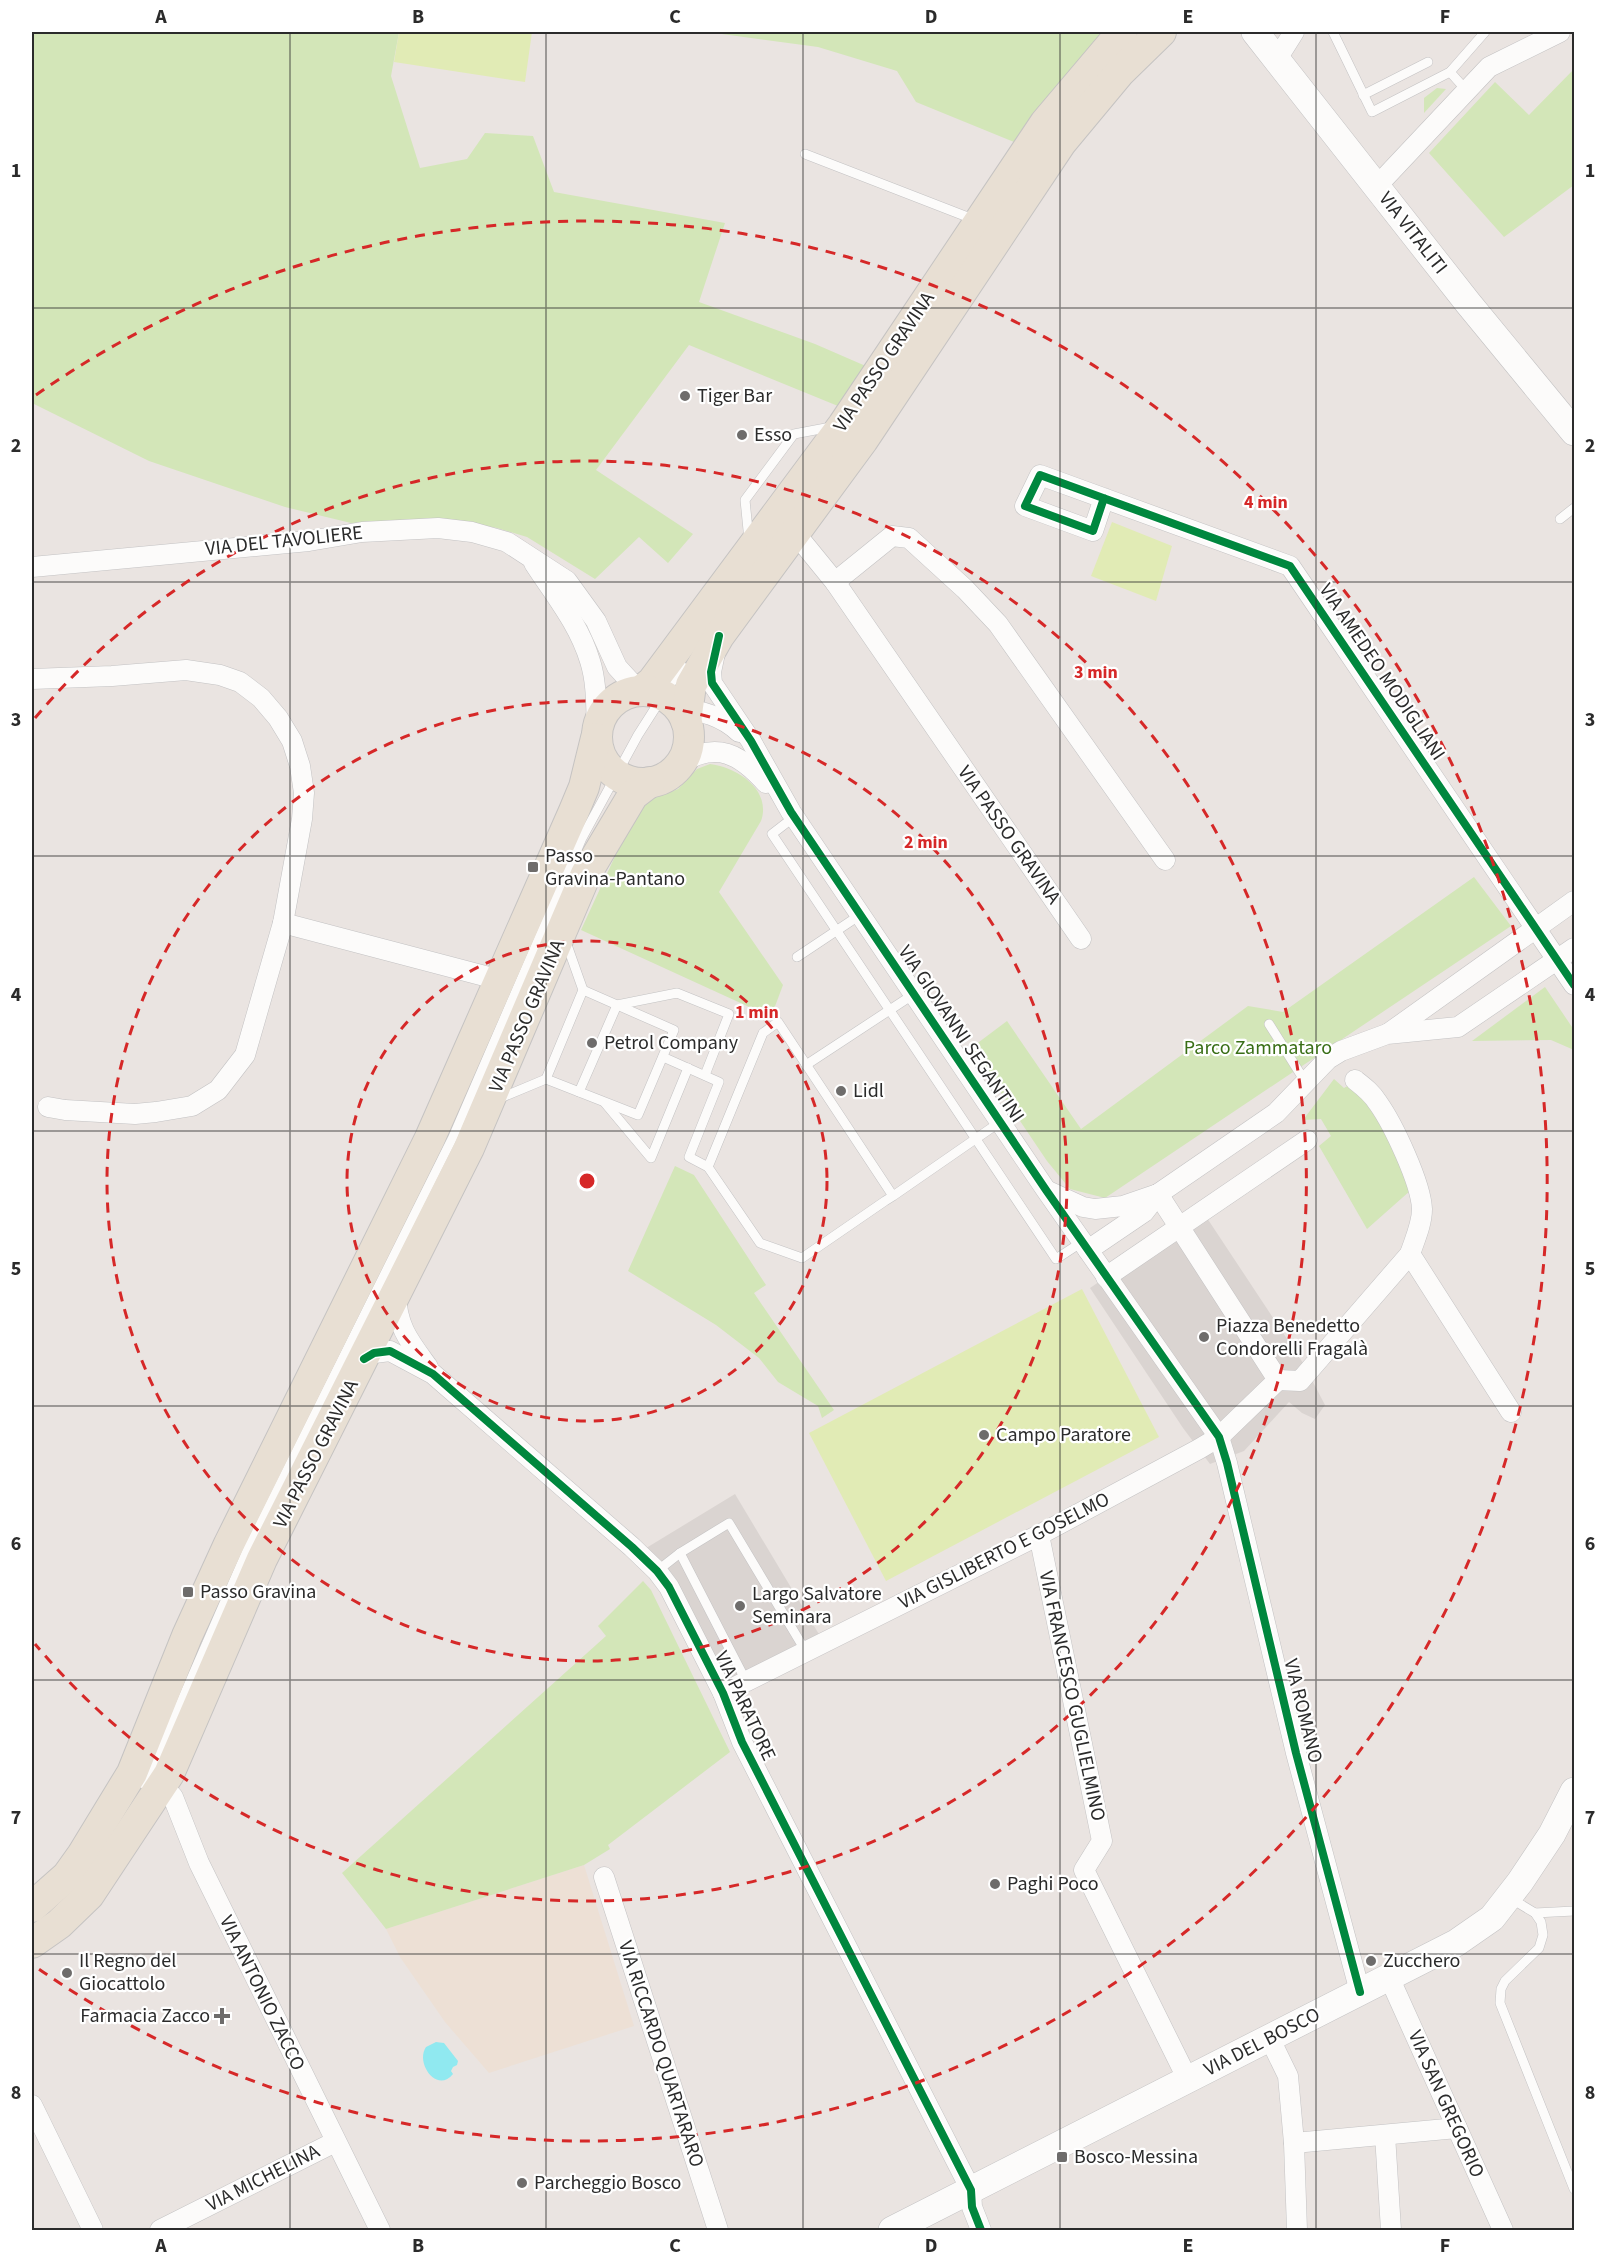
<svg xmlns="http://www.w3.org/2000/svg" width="1606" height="2262" font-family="'Source Sans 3',sans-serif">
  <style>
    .education { fill: #ede0d5 }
    .green { fill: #d3e6b8 }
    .pitch { fill: #e1ebb5 }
    .plaza { fill: #dad4d1 }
    .water { fill: #90e9f0 }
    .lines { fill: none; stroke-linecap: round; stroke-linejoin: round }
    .lane-casing { stroke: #c3c2c3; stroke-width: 10 }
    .street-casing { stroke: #c3c2c3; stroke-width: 21 }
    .secondary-casing { stroke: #c3c2c3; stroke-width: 28 }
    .primary-casing { stroke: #c5c3c2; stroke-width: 32 }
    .lane { stroke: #fcfbfa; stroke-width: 9 }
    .street { stroke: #fcfbfa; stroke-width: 20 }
    .secondary { stroke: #fcfbfa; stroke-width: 27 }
    .primary { stroke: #e8dfd3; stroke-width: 30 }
    .cycleway-casing { stroke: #fff; stroke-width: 11 }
    .cycleway { stroke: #00873e; stroke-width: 8 }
    .grid { fill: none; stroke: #2b2b2b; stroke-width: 1.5; stroke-opacity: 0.55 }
    .ring { fill: none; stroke: #d62828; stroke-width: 3; stroke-dasharray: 10 8 }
    .poi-dot { fill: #6e6c6b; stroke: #fff; stroke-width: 2 }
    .labels { text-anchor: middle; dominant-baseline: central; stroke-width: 4.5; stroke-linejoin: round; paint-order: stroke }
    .street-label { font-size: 20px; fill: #2b2b2b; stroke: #fff }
    .poi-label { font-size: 20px; fill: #2b2b2b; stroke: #fff; text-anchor: start }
    .park-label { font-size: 20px; fill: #396e16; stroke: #fff }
    .centre { fill: #d62828; stroke: #fff; stroke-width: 3 }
    .ring-label { font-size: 18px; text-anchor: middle; font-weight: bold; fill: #d62828; stroke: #fff; stroke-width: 4.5; stroke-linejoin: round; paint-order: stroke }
    .neatline { fill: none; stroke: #2b2b2b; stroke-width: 2 }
    .grid-label { font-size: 20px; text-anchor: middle; font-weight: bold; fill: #2b2b2b }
  </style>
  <rect width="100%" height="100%" fill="#eae4e1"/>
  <path class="education" d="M 584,1865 L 634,2026 L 489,2073 L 445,2022 L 400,1957 L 386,1929 Z"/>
  <g class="green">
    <path d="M 32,32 L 399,32 L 391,76 L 420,168 L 467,159 L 485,133 L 533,136 L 554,192 L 725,223 L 699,302 L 815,344 L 868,367 L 838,406 L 689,345 L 596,470 L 693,534 L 668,563 L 639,537 L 595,579 L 527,537 L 497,528 L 459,521 L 416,520 L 351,523 L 285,507 L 149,461 L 32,403 Z"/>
    <path d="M 707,32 L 1103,32 L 1014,142 L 916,102 L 897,71 L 818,47 Z"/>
    <path d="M 1574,69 L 1574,185 L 1504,237 L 1429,153 L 1495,82 L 1529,115 Z"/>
    <path d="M 1437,88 L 1446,89 L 1424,113 L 1424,98 Z"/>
    <path d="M 710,764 C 737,767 772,790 761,821 L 719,892 L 783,985 L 771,1017 L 581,930 L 635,813 L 649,800 L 678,789 L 697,769 Z"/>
    <path d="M 1474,877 L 1511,926 L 1105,1198 L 1070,1189 L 1047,1161 L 971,1048 L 1007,1021 L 1081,1129 L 1248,1006 L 1283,1012 Z"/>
    <path d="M 1545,987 L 1574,1030 L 1574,1050 L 1551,1040 L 1472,1041 Z"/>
    <path d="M 1334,1079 L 1344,1088 L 1351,1084 L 1388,1130 L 1411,1190 L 1367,1229 L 1319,1146 L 1331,1136 L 1321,1119 L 1303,1120 Z"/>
    <path d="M 675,1166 L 694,1175 L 766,1285 L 754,1293 L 834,1410 L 822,1418 L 818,1406 L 778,1382 L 759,1358 L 716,1325 L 628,1271 Z"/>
    <path d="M 643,1581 L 651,1590 L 730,1752 L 608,1845 L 610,1849 L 584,1865 L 386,1929 L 342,1873 L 606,1636 L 598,1626 Z"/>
  </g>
  <g class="pitch">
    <path d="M 399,32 L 532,32 L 525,82 L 394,62 Z"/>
    <path d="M 1112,522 L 1172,546 L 1156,601 L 1091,576 Z"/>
    <path d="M 1082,1289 L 1159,1437 L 886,1581 L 809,1433 Z"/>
  </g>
  <g class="plaza">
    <path d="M 1203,1212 L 1303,1363 L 1325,1405 L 1315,1419 L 1302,1413 L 1289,1402 L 1244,1451 L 1210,1464 L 1183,1428 L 1090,1288 Z"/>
    <path d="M 735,1494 L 823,1641 L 723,1693 L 638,1553 Z"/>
  </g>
  <path class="water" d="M 436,2042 L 444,2043 L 458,2061 L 457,2065 L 453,2067 L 451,2071 L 453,2074 C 437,2094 415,2063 426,2047 Z"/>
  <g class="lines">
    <g class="lane-casing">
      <g id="lane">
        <path d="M 1333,32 L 1372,112 L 1450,72 L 1485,32"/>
        <path d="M 1450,72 L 1467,91"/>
        <path d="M 1363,95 L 1428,62"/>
        <path d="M 805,154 L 965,216 L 976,217"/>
        <path d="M 1560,519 L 1574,508"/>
        <path d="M 749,540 L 745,500 L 794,434 L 831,427"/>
        <path d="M 794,817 L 772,834 L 1056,1259 L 1082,1242"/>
        <path d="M 797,957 L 860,915"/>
        <path d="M 1269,1024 L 1306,1083"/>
        <path d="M 663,1057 L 719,1082 L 689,1157 L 708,1167"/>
        <path d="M 806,1065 L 914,994"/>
        <path d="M 546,1079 L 638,1115 L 674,1030 L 583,990"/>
        <path d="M 579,1092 L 617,1005 L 677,993 L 729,1014 L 705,1075"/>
        <path d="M 498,1099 L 546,1079 L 583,990 L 566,942"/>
        <path d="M 605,1103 L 651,1158 L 688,1068"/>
        <path d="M 893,1196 L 778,1022 L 763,1033 L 708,1167 L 760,1243 L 802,1258 L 885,1201 L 893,1196 L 1000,1122"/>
        <path d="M 680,1553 L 746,1681"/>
        <path d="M 657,1571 L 680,1553 L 729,1523 L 805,1650"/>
        <path d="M 147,1780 L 249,1546 L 453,1137 L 582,838 L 638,735 L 682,666"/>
        <path d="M 1510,1898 L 1535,1913 L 1541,1922 L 1543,1935 L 1539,1948 L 1505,1981 L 1501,1989 L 1500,2003 L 1574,2189"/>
        <path d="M 1535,1913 L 1574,1911"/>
      </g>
    </g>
    <g class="street-casing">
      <g id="street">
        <path d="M 1277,59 L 1294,32"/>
        <path d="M 1376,187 L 1489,67 L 1560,32"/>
        <path d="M 1104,498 L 1093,531 L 1025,506 L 1040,475 L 1290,566 L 1574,985"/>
        <path d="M 795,533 L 835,582 L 1081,939"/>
        <path d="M 534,563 C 554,594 579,624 590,661 C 597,683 596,707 597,731"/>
        <path d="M 32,567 L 309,541 L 362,532 L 438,528 L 472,532 L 507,542 L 567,581 L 596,621 L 617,667 L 638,690"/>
        <path d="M 835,582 L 892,536 L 909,538 L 965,589 L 998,624 L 1165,860"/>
        <path d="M 715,653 L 711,672 L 712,683 L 751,741 L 791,812 L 1046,1190 L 1219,1437 L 1227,1463 L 1296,1753 L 1360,1992"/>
        <path d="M 32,679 L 112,676 L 186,670 L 220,675 L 240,682 L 261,698 L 278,718 L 292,741 L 300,766 L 304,793 L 302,819 L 283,923 L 500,980"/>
        <path d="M 679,708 C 702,711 722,716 739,732"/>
        <path d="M 681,763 C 717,741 740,754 766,783"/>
        <path d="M 1389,1033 L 1574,901"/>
        <path d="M 1355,1080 C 1364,1087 1372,1093 1378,1103 C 1393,1124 1421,1183 1422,1209 C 1422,1224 1415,1239 1410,1254"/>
        <path d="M 48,1107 L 65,1110 L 135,1114 L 156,1112 L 192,1106 L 218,1090 L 245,1055 L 283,923"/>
        <path d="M 1048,1191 L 1083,1207 L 1095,1209 L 1123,1206 L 1158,1194 L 1276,1113 L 1328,1059 L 1341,1051 L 1387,1034 L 1458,1027 L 1574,948"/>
        <path d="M 1088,1250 L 1144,1212 L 1158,1194"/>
        <path d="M 1106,1277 L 1307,1140"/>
        <path d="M 396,1294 C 397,1327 409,1341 428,1367"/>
        <path d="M 364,1359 L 374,1353 L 390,1351 L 433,1374 L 632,1547 L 657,1571 L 669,1587 L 723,1693 L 742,1742 L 971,2190 L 972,2207 L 981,2230"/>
        <path d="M 1278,1380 L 1300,1381 L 1410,1254 L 1511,1412"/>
        <path d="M 1039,1535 L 1102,1841 L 1084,1870 L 1188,2080"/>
        <path d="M 723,1693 L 1039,1535 L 1199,1449 L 1219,1437 L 1278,1380 L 1158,1194"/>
        <path d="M 132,1773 L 163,1786 L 173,1797 L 199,1863 L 380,2230"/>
        <path d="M 604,1877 L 718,2230"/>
        <path d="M 1389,1977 L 1503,2230"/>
        <path d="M 1270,2039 L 1288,2076 L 1294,2143 L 1297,2230"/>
        <path d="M 32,2105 L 93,2230"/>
        <path d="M 1385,2135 L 1391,2230"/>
        <path d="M 1294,2143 L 1457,2128"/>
        <path d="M 160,2230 L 335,2142"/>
      </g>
    </g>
    <g class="secondary-casing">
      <g id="secondary">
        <path d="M 1255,32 L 1468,303 L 1574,432"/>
        <path d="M 892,2230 L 1456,1943 L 1492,1918 L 1520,1882 L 1552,1834 L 1574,1791"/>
      </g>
    </g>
    <g class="primary-casing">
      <g id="primary">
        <path d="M 642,690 L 652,682 L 843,425 L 1045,123 L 1122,32"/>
        <circle cx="643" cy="737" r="46"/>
        <path d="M 686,721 L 691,685 L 719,636 L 863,440 L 1061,143 L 1120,72 L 1161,32"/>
        <path d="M 32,1907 L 67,1876 L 82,1855 L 132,1773 L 187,1636 L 229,1544 L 430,1138 L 574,811 L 584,787 L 596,738"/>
        <path d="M 32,1943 L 59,1924 L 89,1895 L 169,1774 L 262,1559 L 469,1148 L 586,874 L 633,795 L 650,782"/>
      </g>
    </g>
    <use href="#lane" class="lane"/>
    <use href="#street" class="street"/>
    <use href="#secondary" class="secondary"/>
    <use href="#primary" class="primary"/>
    <g class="cycleway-casing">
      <g id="cycleway">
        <path d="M 1104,498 L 1093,531 L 1025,506 L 1040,475 L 1290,566 L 1574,985"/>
        <path d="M 719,636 L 711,672 L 712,683 L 751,741 L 791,812 L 1046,1190 L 1219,1437 L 1227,1463 L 1296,1753 L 1360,1992"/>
        <path d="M 364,1359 L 374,1353 L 390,1351 L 433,1374 L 632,1547 L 657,1571 L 669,1587 L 723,1693 L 742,1742 L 971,2190 L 972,2207 L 981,2230"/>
      </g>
    </g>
    <use href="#cycleway" class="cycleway"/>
  </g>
  <path class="grid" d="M 290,32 L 290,2230M 546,32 L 546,2230M 803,32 L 803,2230M 1060,32 L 1060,2230M 1316,32 L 1316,2230M 32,308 L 1574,308M 32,582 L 1574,582M 32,856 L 1574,856M 32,1131 L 1574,1131M 32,1406 L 1574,1406M 32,1680 L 1574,1680M 32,1954 L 1574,1954"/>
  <g class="ring">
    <circle cx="587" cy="1181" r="240"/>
    <circle cx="587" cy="1181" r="480"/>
    <path d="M35 718A720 720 0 1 1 35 1644"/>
    <path d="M36 395A960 960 0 1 1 36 1967"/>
  </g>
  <g class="poi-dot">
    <circle cx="685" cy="396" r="6"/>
    <circle cx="742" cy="435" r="6"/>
    <rect x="527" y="861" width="12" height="12" rx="3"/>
    <circle cx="592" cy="1043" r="6"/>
    <circle cx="841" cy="1091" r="6"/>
    <circle cx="1204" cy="1337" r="6"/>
    <circle cx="984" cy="1435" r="6"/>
    <rect x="182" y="1586" width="12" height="12" rx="3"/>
    <circle cx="740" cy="1606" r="6"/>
    <circle cx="995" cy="1884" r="6"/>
    <circle cx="1371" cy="1961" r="6"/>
    <circle cx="67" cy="1973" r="6"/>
    <path d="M219 2007h6v6h6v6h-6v6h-6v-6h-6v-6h6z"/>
    <rect x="1056" y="2151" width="12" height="12" rx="3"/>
    <circle cx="522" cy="2183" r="6"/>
  </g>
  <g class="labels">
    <g class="street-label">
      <text transform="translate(1413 233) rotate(52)">VIA VITALITI</text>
      <text transform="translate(884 362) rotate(-56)">VIA PASSO GRAVINA</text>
      <text transform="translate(284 541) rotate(-6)">VIA DEL TAVOLIERE</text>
      <text transform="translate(1382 672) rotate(56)">VIA AMEDEO MODIGLIANI</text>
      <text transform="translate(1009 835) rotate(55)">VIA PASSO GRAVINA</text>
      <text transform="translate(527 1016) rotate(-67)">VIA PASSO GRAVINA</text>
      <text transform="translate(961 1034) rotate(56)">VIA GIOVANNI SEGANTINI</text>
      <text transform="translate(316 1454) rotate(-63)">VIA PASSO GRAVINA</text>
      <text transform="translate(1004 1551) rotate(-27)">VIA GISLIBERTO E GOSELMO</text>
      <text transform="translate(1072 1696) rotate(78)">VIA FRANCESCO GUGLIELMINO</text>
      <text transform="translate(745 1706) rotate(65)">VIA PARATORE</text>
      <text transform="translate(1303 1711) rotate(76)">VIA ROMANO</text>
      <text transform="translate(262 1993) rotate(64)">VIA ANTONIO ZACCO</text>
      <text transform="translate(1262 2042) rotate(-27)">VIA DEL BOSCO</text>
      <text transform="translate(661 2054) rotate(72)">VIA RICCARDO QUARTARARO</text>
      <text transform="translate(1446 2104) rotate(66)">VIA SAN GREGORIO</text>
      <text transform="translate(263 2178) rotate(-27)">VIA MICHELINA</text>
    </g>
    <g class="poi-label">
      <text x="697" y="396">Tiger Bar</text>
      <text x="754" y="435">Esso</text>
      <text x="545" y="856">Passo<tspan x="545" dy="23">Gravina-Pantano</tspan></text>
      <text x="604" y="1043">Petrol Company</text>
      <text x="853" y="1091">Lidl</text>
      <text x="1216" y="1326">Piazza Benedetto<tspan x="1216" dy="23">Condorelli Fragalà</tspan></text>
      <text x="996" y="1435">Campo Paratore</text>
      <text x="200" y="1592">Passo Gravina</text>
      <text x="752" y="1594">Largo Salvatore<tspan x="752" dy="23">Seminara</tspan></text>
      <text x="1007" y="1884">Paghi Poco</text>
      <text x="79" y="1961">Il Regno del<tspan x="79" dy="23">Giocattolo</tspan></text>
      <text x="1383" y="1961">Zucchero</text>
      <text x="210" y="2016" text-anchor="end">Farmacia Zacco</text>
      <text x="1074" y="2157">Bosco-Messina</text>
      <text x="534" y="2183">Parcheggio Bosco</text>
    </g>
    <g class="park-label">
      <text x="1258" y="1048">Parco Zammataro</text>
    </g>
  </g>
  <circle cx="587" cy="1181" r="9" class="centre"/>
  <g class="ring-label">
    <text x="1266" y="508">4 min</text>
    <text x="1096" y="678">3 min</text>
    <text x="926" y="848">2 min</text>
    <text x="757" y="1018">1 min</text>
  </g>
  <rect width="1606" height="2262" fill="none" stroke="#ffffff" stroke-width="66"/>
  <rect x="33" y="33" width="1540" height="2196" class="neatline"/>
  <g class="grid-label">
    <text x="161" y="23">A</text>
    <text x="418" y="23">B</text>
    <text x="675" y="23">C</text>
    <text x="931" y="23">D</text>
    <text x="1188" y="23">E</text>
    <text x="1445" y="23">F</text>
    <text x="16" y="177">1</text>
    <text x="1590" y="177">1</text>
    <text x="16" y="452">2</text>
    <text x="1590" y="452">2</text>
    <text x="16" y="726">3</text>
    <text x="1590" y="726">3</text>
    <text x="16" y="1001">4</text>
    <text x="1590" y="1001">4</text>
    <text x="16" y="1275">5</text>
    <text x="1590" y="1275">5</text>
    <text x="16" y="1550">6</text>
    <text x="1590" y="1550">6</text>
    <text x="16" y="1824">7</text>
    <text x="1590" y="1824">7</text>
    <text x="16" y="2099">8</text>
    <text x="1590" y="2099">8</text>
    <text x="161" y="2252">A</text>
    <text x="418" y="2252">B</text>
    <text x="675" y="2252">C</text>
    <text x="931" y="2252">D</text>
    <text x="1188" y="2252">E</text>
    <text x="1445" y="2252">F</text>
  </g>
</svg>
